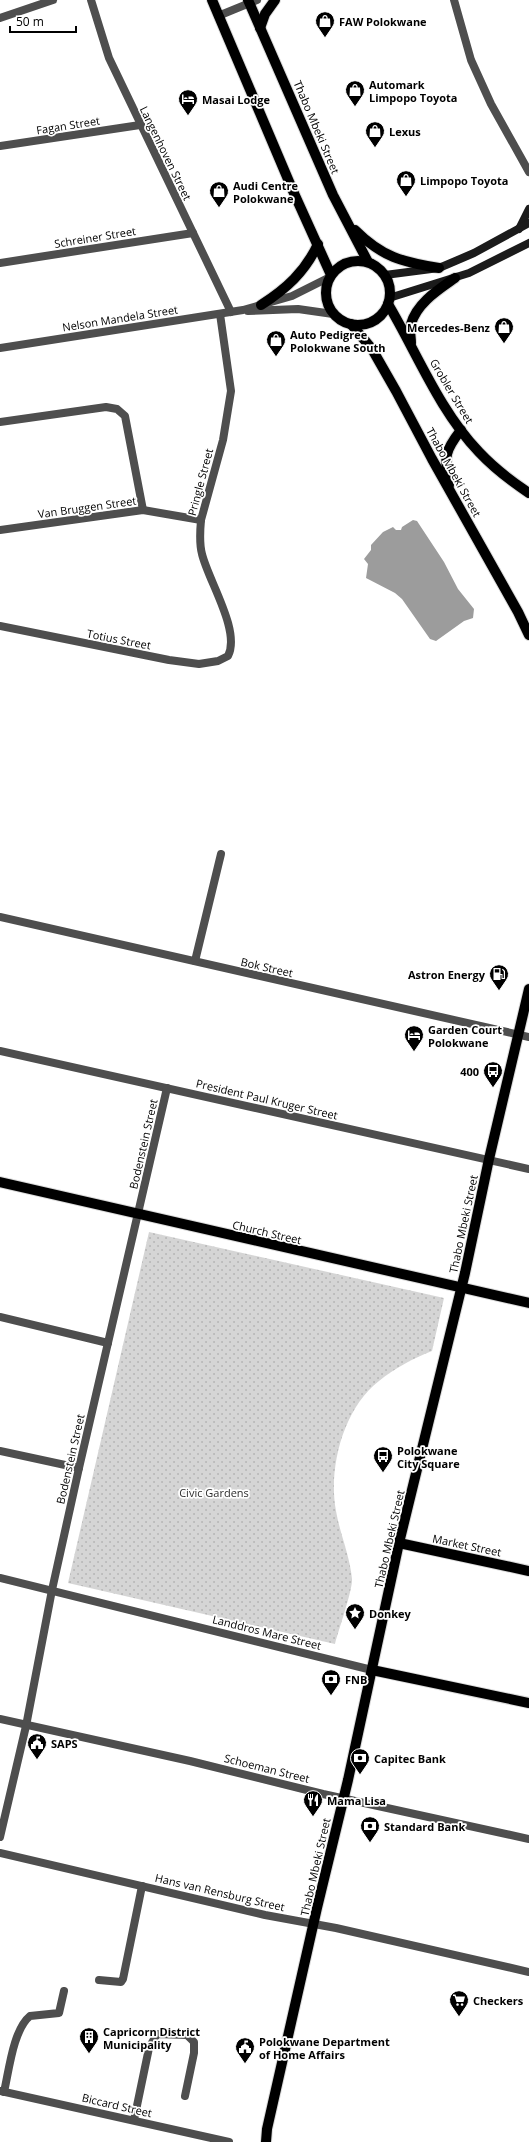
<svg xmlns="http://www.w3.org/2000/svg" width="529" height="2142" font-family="'Open Sans',sans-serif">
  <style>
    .green { fill: url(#green-dots) }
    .water { fill: #9c9c9c }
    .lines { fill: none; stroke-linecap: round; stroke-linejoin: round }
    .primary-casing { stroke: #dbdbdb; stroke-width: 12 }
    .minor { stroke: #4e4e4e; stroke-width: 8 }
    .tertiary { stroke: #4e4e4e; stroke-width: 8 }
    .secondary { stroke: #1b1b1b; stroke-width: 8 }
    .primary { stroke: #000; stroke-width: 10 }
    .labels { text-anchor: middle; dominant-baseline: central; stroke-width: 3.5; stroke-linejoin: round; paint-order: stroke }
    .poi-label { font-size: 11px; font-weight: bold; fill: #000; stroke: #fff; text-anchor: start }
    .street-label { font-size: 11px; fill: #000; stroke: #fff }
    .park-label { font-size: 11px; fill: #2c2c2c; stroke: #fff }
  </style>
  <defs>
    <pattern id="green-dots" width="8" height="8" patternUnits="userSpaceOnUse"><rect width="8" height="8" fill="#d5d5d5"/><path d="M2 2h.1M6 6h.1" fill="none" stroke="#b5b5b5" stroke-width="1.8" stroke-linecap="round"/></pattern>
  </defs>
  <rect width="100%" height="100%" fill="#fff"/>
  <path class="green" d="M 149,1232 L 444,1298 L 432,1351 C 412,1359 395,1368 379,1381 C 343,1409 328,1468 336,1511 C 340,1534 350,1556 352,1579 C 353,1589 338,1632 335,1644 L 68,1583 Z"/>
  <path class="water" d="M 413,520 L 417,521 L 444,562 L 458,589 L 474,609 L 473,618 L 464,621 L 436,641 L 430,639 L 402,599 L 395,593 L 366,578 L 368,564 L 364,559 L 371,550 L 371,545 L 383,532 L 393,527 L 396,530 L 401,530 L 402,527 Z"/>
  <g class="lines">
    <g class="primary-casing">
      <g id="primary">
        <path d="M 212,0 L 293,191 L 331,275"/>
        <path d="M 248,0 L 333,195 L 368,262"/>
        <path d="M 260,28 L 265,14 L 275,0"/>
        <path d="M 355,230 C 382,257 402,262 439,268"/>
        <circle cx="358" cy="293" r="32"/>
        <path d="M 388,304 C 417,353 439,410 479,452 C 494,468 511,481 529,493"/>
        <path d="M 261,305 C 286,289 305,272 318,244"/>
        <path d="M 351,324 L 372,349 L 396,391 L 432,459 L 518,612 L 529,635"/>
        <path d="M 411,343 C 411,337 409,330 411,324 C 417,303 438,290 455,278"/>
        <path d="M 449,485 C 445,457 443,453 461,430"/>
        <path d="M 0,1182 L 529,1303"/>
        <path d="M 399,1543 L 529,1571"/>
        <path d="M 372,1670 L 529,1703"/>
        <path d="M 266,2142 L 267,2129 L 317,1908 L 348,1780 L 399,1543 L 465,1273 L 489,1159 L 529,989"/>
      </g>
    </g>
    <g class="minor">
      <path d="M 91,0 L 109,58 L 231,312"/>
      <path d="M 454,0 L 471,60 L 491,104 L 529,172"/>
      <path d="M 218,16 L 257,0"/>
      <path d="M 0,18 L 53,0"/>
      <path d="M 0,146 L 140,125"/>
      <path d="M 0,263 L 193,233"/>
      <path d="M 0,422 L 106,407 L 117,409 L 125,416 L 143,510"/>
      <path d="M 0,530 L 143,510 L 201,520"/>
      <path d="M 0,626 L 169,660 L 199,664 L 218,661 L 228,656 C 241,631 208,580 202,554 C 199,543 200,531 201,520 L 223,440 L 231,391 L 220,314"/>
      <path d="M 0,917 L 529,1037"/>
      <path d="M 195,961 L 221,854"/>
      <path d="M 0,1051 L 529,1169"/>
      <path d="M 0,1317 L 108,1343"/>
      <path d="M 0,1451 L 79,1468"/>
      <path d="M 0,1578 L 372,1670"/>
      <path d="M 0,1719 L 190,1761 L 323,1794 L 529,1839"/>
      <path d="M 0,1837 L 26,1726 L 52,1590 L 79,1468 L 167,1088"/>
      <path d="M 0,1853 L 265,1915 L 336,1928 L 529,1972"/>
      <path d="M 99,1980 L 121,1982 L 123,1979 L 142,1886"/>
      <path d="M 0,2091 L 229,2142"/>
      <path d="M 4,2092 C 9,2071 13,2030 30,2016 L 59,2013 L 64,1991"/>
      <path d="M 134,2120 L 149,2048 L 157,2034 L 187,2035 L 194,2042 L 194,2053 L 185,2096"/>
    </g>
    <g class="tertiary">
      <path d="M 248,311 L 298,309 L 333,314"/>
      <path d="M 0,348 L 243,310 L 292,296 L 330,277"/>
    </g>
    <g class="secondary">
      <path d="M 519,229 L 529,209"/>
      <path d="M 385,275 L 439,268 L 474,253 L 529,223"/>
      <path d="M 389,298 L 469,273 L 529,243"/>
    </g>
    <use href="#primary" class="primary"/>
  </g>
  <defs>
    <g id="shop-pin" transform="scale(1)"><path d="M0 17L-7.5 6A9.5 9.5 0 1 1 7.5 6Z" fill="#000" stroke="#fff"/><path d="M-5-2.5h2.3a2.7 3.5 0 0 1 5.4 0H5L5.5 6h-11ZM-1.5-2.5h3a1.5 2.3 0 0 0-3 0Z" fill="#fff"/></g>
    <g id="hotel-pin" transform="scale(1)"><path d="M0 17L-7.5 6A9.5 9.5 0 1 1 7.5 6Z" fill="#000" stroke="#fff"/><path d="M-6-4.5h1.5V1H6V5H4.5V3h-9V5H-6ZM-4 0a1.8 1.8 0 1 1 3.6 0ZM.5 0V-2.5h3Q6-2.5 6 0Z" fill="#fff"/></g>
    <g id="fuel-pin" transform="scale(1)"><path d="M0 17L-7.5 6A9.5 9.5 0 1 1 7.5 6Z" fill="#000" stroke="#fff"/><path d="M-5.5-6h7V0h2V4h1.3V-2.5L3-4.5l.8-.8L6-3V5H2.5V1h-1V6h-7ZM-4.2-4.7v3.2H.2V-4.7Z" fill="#fff"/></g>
    <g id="bus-pin" transform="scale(1)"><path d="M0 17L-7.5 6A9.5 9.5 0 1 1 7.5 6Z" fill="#000" stroke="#fff"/><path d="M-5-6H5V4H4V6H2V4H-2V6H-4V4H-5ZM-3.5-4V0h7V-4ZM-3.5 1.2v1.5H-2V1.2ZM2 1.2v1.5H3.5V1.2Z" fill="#fff"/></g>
    <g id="sight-pin" transform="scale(1)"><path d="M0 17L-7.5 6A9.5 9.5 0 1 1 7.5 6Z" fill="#000" stroke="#fff"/><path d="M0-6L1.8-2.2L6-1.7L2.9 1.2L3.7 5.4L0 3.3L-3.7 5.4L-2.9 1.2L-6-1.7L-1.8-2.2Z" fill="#fff"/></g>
    <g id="bank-pin" transform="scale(1)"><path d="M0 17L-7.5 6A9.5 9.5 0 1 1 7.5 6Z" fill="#000" stroke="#fff"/><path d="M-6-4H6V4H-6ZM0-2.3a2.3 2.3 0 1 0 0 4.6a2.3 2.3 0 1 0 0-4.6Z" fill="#fff"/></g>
    <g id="civic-pin" transform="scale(1)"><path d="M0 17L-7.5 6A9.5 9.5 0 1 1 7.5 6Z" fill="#000" stroke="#fff"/><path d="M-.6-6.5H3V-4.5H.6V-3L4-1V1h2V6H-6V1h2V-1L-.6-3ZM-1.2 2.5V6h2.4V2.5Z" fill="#fff"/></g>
    <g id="restaurant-pin" transform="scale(1)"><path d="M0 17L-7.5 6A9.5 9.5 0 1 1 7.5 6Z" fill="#000" stroke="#fff"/><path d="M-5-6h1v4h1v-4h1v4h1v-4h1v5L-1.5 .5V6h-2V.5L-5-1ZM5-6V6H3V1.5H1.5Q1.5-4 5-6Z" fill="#fff"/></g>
    <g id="supermarket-pin" transform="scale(1)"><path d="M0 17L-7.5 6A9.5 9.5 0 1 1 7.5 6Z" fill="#000" stroke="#fff"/><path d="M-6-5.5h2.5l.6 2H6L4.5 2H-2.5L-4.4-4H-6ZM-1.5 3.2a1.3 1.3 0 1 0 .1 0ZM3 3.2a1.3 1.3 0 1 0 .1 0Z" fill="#fff"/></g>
    <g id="building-pin" transform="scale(1)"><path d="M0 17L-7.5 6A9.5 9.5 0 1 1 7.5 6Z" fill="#000" stroke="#fff"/><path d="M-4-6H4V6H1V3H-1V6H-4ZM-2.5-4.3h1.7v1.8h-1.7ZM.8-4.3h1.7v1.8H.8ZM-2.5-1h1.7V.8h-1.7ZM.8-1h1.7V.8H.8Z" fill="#fff"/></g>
  </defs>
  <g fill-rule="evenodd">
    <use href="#shop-pin" x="325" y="21"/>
    <use href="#shop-pin" x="355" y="90"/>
    <use href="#hotel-pin" x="188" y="99"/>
    <use href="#shop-pin" x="375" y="131"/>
    <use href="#shop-pin" x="406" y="180"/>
    <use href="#shop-pin" x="219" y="191"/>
    <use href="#shop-pin" x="504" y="327"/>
    <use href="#shop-pin" x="276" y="340"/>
    <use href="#fuel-pin" x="499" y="974"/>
    <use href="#hotel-pin" x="414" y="1035"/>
    <use href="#bus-pin" x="493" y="1071"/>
    <use href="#bus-pin" x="383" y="1456"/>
    <use href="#sight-pin" x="355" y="1613"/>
    <use href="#bank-pin" x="331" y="1679"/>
    <use href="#civic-pin" x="37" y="1743"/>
    <use href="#bank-pin" x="360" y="1758"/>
    <use href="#restaurant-pin" x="313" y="1800"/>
    <use href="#bank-pin" x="370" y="1826"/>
    <use href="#supermarket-pin" x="459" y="2000"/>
    <use href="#building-pin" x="89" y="2037"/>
    <use href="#civic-pin" x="245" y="2047"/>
  </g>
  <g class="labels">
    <g class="poi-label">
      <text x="339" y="21">FAW Polokwane</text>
      <text x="369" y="84">Automark<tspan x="369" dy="13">Limpopo Toyota</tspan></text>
      <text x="202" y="99">Masai Lodge</text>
      <text x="389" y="131">Lexus</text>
      <text x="420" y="180">Limpopo Toyota</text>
      <text x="233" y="185">Audi Centre<tspan x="233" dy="13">Polokwane</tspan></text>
      <text x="490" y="327" text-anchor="end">Mercedes-Benz</text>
      <text x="290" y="334">Auto Pedigree<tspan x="290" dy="13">Polokwane South</tspan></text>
      <text x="485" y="974" text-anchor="end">Astron Energy</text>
      <text x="428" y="1029">Garden Court<tspan x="428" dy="13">Polokwane</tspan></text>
      <text x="479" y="1071" text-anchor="end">400</text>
      <text x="397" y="1450">Polokwane<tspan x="397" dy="13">City Square</tspan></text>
      <text x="369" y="1613">Donkey</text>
      <text x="345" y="1679">FNB</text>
      <text x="51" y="1743">SAPS</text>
      <text x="374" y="1758">Capitec Bank</text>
      <text x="327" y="1800">Mama Lisa</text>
      <text x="384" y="1826">Standard Bank</text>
      <text x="473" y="2000">Checkers</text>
      <text x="103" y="2031">Capricorn District<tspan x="103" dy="13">Municipality</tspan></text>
      <text x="259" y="2041">Polokwane Department<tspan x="259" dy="13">of Home Affairs</tspan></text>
    </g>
    <g class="street-label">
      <text transform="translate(68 125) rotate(-9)">Fagan Street</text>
      <text transform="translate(317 127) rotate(67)">Thabo Mbeki Street</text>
      <text transform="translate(166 153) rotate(64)">Langenhoven Street</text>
      <text transform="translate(95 237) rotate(-9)">Schreiner Street</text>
      <text transform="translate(120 318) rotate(-9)">Nelson Mandela Street</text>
      <text transform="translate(452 391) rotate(59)">Grobler Street</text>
      <text transform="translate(454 472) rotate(61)">Thabo Mbeki Street</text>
      <text transform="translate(200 482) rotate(-75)">Pringle Street</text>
      <text transform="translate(87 507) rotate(-8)">Van Bruggen Street</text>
      <text transform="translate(119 639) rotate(11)">Totius Street</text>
      <text transform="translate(267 967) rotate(13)">Bok Street</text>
      <text transform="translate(267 1099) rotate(13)">President Paul Kruger Street</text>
      <text transform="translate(143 1144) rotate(-77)">Bodenstein Street</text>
      <text transform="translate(463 1224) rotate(-78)">Thabo Mbeki Street</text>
      <text transform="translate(267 1232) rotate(13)">Church Street</text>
      <text transform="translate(70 1459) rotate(-77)">Bodenstein Street</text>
      <text transform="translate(389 1539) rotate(-77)">Thabo Mbeki Street</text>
      <text transform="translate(467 1545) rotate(12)">Market Street</text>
      <text transform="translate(267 1632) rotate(14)">Landdros Mare Street</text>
      <text transform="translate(267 1768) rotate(14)">Schoeman Street</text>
      <text transform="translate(315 1867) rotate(-77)">Thabo Mbeki Street</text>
      <text transform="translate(220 1892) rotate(13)">Hans van Rensburg Street</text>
      <text transform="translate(117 2105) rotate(13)">Biccard Street</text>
    </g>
    <g class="park-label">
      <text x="214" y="1492">Civic Gardens</text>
    </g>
  </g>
  <path d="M10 26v6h66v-6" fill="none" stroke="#000000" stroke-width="2"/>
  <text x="16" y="26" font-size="12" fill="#000000" stroke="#ffffff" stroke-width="3" paint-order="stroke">50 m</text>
</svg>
